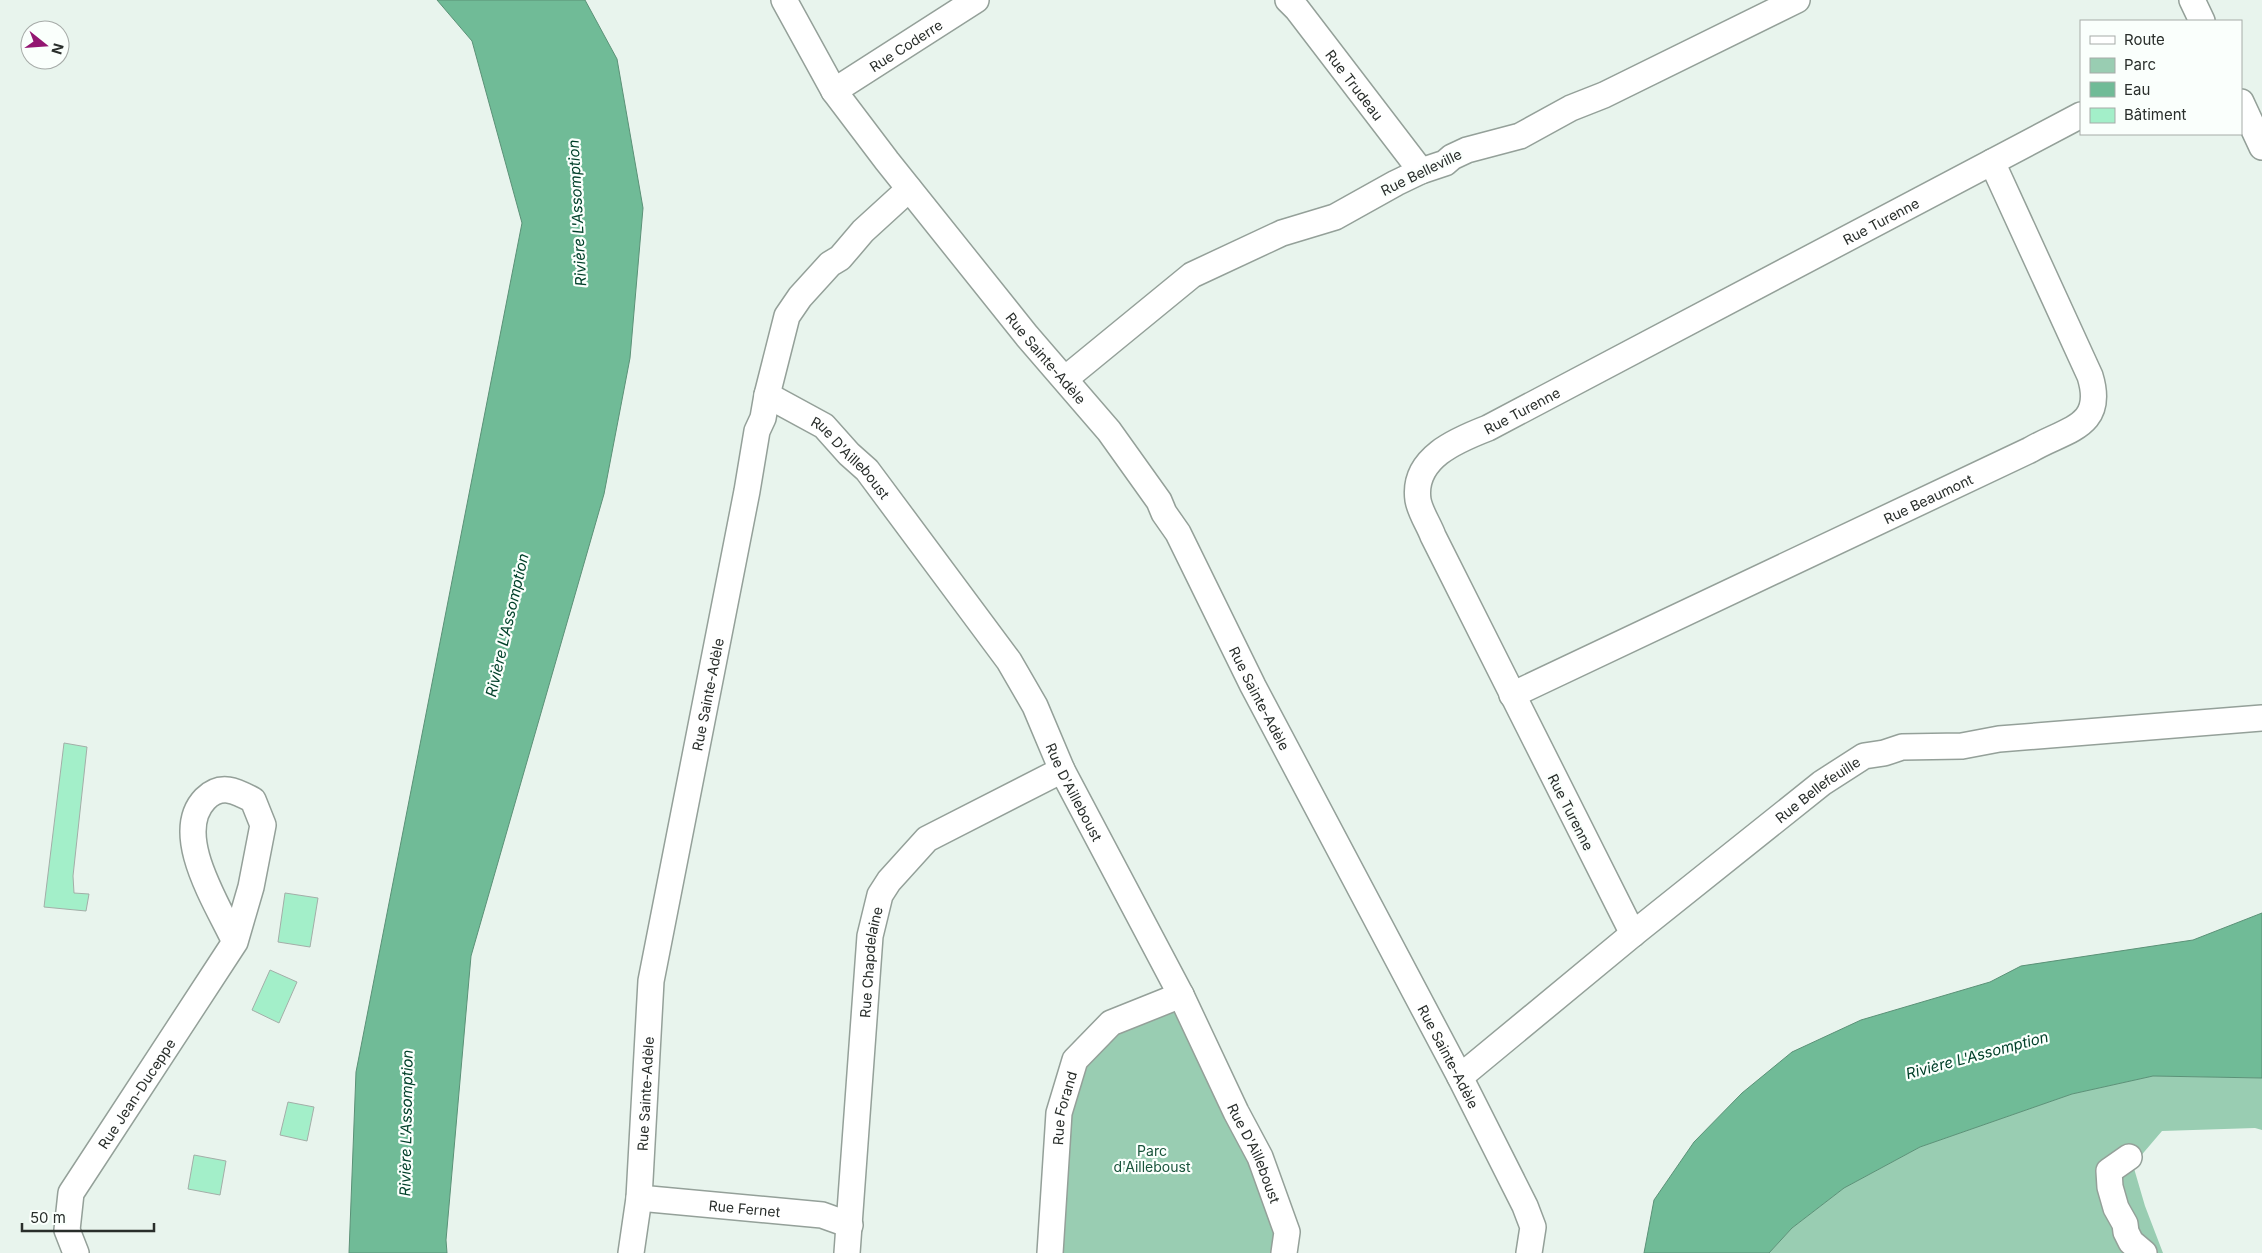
<svg xmlns="http://www.w3.org/2000/svg" width="2262" height="1253" font-family="Inter,sans-serif">
  <style>
    .green { fill: #99cdb2 }
    .water { fill: #70bb97; stroke: #5b9177 }
    .building { fill: #a3efc9; stroke: #a3aea8 }
    .lines { fill: none; stroke-linecap: round; stroke-linejoin: round }
    .minor-casing { stroke: #94a099; stroke-width: 28 }
    .minor { stroke: #fff; stroke-width: 25 }
    .labels { text-anchor: middle; dominant-baseline: central; stroke-width: 4.5; stroke-linejoin: round; paint-order: stroke }
    .street-label { font-size: 14px; fill: #292e2b; stroke: #fafffc }
    .park-label { font-size: 14px; fill: #18533a; stroke: #fafffc }
    .water-label { font-size: 15px; font-style: italic; fill: #004029; stroke: #fafffc }
  </style>
  <rect width="100%" height="100%" fill="#e8f4ed"/>
  <g class="green">
    <path d="M 1181,995 L 1236,1112 L 1284,1253 L 1050,1253 L 1075,1060 Z"/>
    <path d="M 2153,1076 L 2262,1078 L 2262,1130 L 2255,1128 L 2162,1131 L 2133,1165 L 2145,1206 L 2163,1253 L 1769,1253 L 1792,1228 L 1844,1188 L 1920,1147 L 2072,1094 Z"/>
  </g>
  <g class="water">
    <path d="M 437,0 L 585,0 L 617,59 L 643,208 L 630,358 L 604,494 L 471,956 L 446,1240 L 447,1253 L 349,1253 L 356,1072 L 522,223 L 472,41 Z"/>
    <path d="M 2262,913 L 2262,1078 L 2153,1076 L 2072,1094 L 1920,1147 L 1844,1188 L 1792,1228 L 1769,1253 L 1644,1253 L 1654,1200 L 1694,1142 L 1742,1093 L 1792,1052 L 1861,1020 L 1990,982 L 2021,966 L 2193,940 Z"/>
  </g>
  <g class="building">
    <path d="M 64,743 L 87,747 L 73,876 L 74,893 L 89,894 L 86,911 L 44,907 Z"/>
    <path d="M 285,893 L 318,898 L 310,947 L 278,942 Z"/>
    <path d="M 270,970 L 297,982 L 279,1023 L 252,1010 Z"/>
    <path d="M 288,1102 L 314,1107 L 307,1141 L 280,1135 Z"/>
    <path d="M 194,1155 L 226,1161 L 220,1195 L 188,1189 Z"/>
  </g>
  <g class="lines">
    <g class="minor-casing">
      <g id="minor">
        <path id="s1" d="M 784,0 L 834,91 L 887,161 L 1027,336 L 1109,431 L 1159,501 L 1164,513 L 1178,533 L 1253,686 L 1460,1077 L 1525,1206 L 1533,1227 L 1529,1253"/>
        <path id="s2" d="M 1288,0 L 1297,9 L 1421,171"/>
        <path d="M 2192,0 L 2202,21"/>
        <path id="s3" d="M 834,91 L 976,0"/>
        <path d="M 2241,102 L 2262,147"/>
        <path d="M 1065,379 L 1192,275 L 1282,233 L 1335,217 L 1396,183 L 1421,171 L 1445,163 L 1452,157 L 1467,150 L 1520,136 L 1571,108 L 1604,95 L 1797,0"/>
        <path id="s4" d="M 767,395 L 824,426 L 849,454 L 867,470 L 1009,661 L 1035,706 L 1062,770 L 1181,995 L 1236,1112 L 1260,1157 L 1287,1232 L 1284,1253"/>
        <path id="s5" d="M 1512,695 L 2030,450 C 2065,429 2106,428 2090,376 L 1992,162"/>
        <path id="s6" d="M 1633,934 L 1433,536 C 1429,525 1420,512 1418,500 C 1412,458 1457,440 1488,428 L 2081,115"/>
        <path id="s7" d="M 1460,1077 L 1633,934 L 1822,783 L 1864,756 L 1884,753 L 1902,747 L 1962,746 L 1999,739 L 2262,718"/>
        <path d="M 2129,1157 L 2109,1171 L 2110,1187 L 2116,1208 L 2125,1224 L 2126,1232 L 2131,1242 L 2144,1253"/>
        <path id="s8" d="M 639,1198 L 822,1215 L 850,1225"/>
        <path id="s9" d="M 76,1253 L 67,1230 L 71,1193 L 235,942 L 251,887 L 263,825 L 253,800 C 236,791 221,783 205,799 C 171,834 218,905 235,942"/>
        <path id="s10" d="M 631,1253 L 639,1198 L 651,981 L 747,491 L 757,431 L 763,418 L 767,395 L 787,316 L 800,297 L 830,264 L 840,258 L 863,231 L 909,189"/>
        <path id="s11" d="M 847,1253 L 870,936 L 880,895 L 889,881 L 927,839 L 1062,770"/>
        <path id="s12" d="M 1050,1253 L 1059,1113 L 1075,1060 L 1111,1023 L 1181,995"/>
      </g>
    </g>
    <use href="#minor" class="minor"/>
  </g>
  <g class="labels">
    <g class="street-label">
      <text stroke="none"><textPath href="#s3" startOffset="85">Rue Coderre</textPath></text>
      <text stroke="none"><textPath href="#s2" startOffset="108">Rue Trudeau</textPath></text>
      <text transform="translate(1421 172) rotate(-26)">Rue Belleville</text>
      <text stroke="none"><textPath href="#s6" startOffset="1038">Rue Turenne</textPath></text>
      <text stroke="none"><textPath href="#s1" startOffset="445">Rue Sainte-Adèle</textPath></text>
      <text stroke="none"><textPath href="#s6" startOffset="632">Rue Turenne</textPath></text>
      <text stroke="none"><textPath href="#s4" startOffset="106">Rue D'Ailleboust</textPath></text>
      <text stroke="none"><textPath href="#s5" startOffset="460">Rue Beaumont</textPath></text>
      <text stroke="none"><textPath href="#s10" startOffset="565">Rue Sainte-Adèle</textPath></text>
      <text stroke="none"><textPath href="#s1" startOffset="849">Rue Sainte-Adèle</textPath></text>
      <text stroke="none"><textPath href="#s7" startOffset="459">Rue Bellefeuille</textPath></text>
      <text stroke="none"><textPath href="#s4" startOffset="511">Rue D'Ailleboust</textPath></text>
      <text transform="translate(1571 812) rotate(63)">Rue Turenne</text>
      <text stroke="none"><textPath href="#s11" startOffset="292">Rue Chapdelaine</textPath></text>
      <text stroke="none"><textPath href="#s1" startOffset="1254">Rue Sainte-Adèle</textPath></text>
      <text stroke="none"><textPath href="#s9" startOffset="181">Rue Jean-Duceppe</textPath></text>
      <text stroke="none"><textPath href="#s10" startOffset="160">Rue Sainte-Adèle</textPath></text>
      <text stroke="none"><textPath href="#s12" startOffset="146">Rue Forand</textPath></text>
      <text stroke="none"><textPath href="#s4" startOffset="915">Rue D'Ailleboust</textPath></text>
      <text stroke="none"><textPath href="#s8" startOffset="106">Rue Fernet</textPath></text>
    </g>
    <g class="park-label">
      <text x="1152" y="1150">Parc<tspan x="1152" dy="16">d'Ailleboust</tspan></text>
    </g>
    <g class="water-label">
      <text transform="translate(577 213) rotate(-93)">Rivière L'Assomption</text>
      <text transform="translate(507 625) rotate(-77)">Rivière L'Assomption</text>
      <text transform="translate(1977 1055) rotate(-15)">Rivière L'Assomption</text>
      <text transform="translate(406 1123) rotate(-89)">Rivière L'Assomption</text>
    </g>
  </g>
  <rect x="2080" y="20" width="162" height="115" fill="#fafffc" stroke="#a6aba8"/>
  <rect x="2090" y="36" width="25" height="8" fill="#ffffff" stroke="#a6aba8"/>
  <text x="2124" y="45" font-size="15" fill="#292e2b">Route</text>
  <rect x="2090" y="58" width="25" height="15" fill="#99cdb2" stroke="#a6aba8"/>
  <text x="2124" y="70" font-size="15" fill="#292e2b">Parc</text>
  <rect x="2090" y="82" width="25" height="15" fill="#70bb97" stroke="#a6aba8"/>
  <text x="2124" y="95" font-size="15" fill="#292e2b">Eau</text>
  <rect x="2090" y="108" width="25" height="15" fill="#a3efc9" stroke="#a6aba8"/>
  <text x="2124" y="120" font-size="15" fill="#292e2b">Bâtiment</text>
  <g transform="translate(45 45) rotate(107)"><circle r="24" fill="#fafffc" stroke="#a6aba8"/>
  <path d="M0-4L9 19L0 12L-9 19Z" fill="#931671"/>
  <text y="-8" font-size="14" font-weight="bold" text-anchor="middle" fill="#292e2b">N</text>
  </g>
  <path d="M22 1223v8h132v-8" fill="none" stroke="#292e2b" stroke-width="2.5"/>
  <text x="30" y="1223" font-size="15" fill="#292e2b" stroke="#fafffc" stroke-width="4" paint-order="stroke">50 m</text>
</svg>
